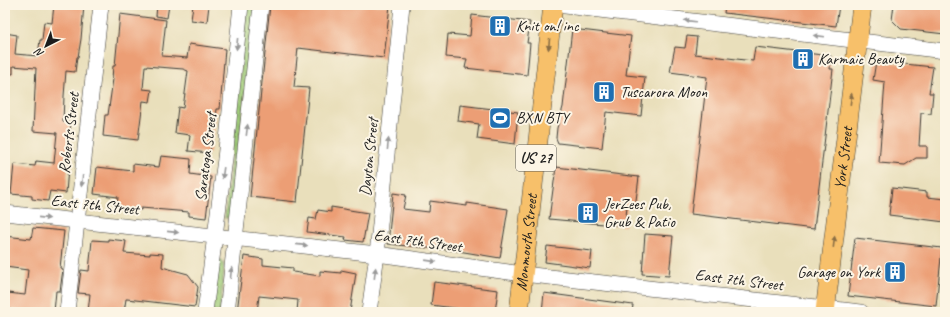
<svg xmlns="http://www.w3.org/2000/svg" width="950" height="317" font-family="Caveat,sans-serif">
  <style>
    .green { fill: #a0cd7a; stroke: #5e744b }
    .building { fill: #ec9e75 }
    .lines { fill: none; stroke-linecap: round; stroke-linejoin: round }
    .minor-casing { stroke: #3b3934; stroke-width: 16 }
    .major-casing { stroke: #3b3934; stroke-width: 20 }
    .minor { stroke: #fff; stroke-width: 15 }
    .major { stroke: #f7c06b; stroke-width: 19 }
    .oneway { fill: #999 }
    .oneway2 { fill: #8a6e44 }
    .labels { text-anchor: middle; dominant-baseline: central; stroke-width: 4; stroke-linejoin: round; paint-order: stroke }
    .shield { fill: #fcf5e5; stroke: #5f5d58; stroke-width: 1 }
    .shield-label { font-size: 15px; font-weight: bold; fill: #1c1c1c }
    .poi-label { font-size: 16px; fill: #1c1c1c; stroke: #fcf5e5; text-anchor: start }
    .street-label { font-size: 16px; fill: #1c1c1c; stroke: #fcf5e5 }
  </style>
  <rect width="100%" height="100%" fill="#fcf5e5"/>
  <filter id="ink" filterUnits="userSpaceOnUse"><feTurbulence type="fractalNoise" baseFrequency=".025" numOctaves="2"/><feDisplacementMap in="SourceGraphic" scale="8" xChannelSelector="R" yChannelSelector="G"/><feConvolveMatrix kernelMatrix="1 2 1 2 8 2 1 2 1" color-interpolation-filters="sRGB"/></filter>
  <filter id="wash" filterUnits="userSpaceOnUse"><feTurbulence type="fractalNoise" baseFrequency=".012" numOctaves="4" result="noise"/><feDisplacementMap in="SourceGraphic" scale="16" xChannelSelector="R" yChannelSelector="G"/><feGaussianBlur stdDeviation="0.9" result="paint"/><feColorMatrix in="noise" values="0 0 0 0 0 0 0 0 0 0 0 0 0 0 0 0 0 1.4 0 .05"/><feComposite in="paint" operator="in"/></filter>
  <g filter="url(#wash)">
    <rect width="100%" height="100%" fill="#e9dfbb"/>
    <g class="green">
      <path d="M 247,5 L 256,5 L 230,215 L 227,218 L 225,218 Z"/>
      <path d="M 221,260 L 223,263 L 224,269 L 220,312 L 212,312 L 218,264 Z"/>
    </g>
    <g id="blocks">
      <g class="building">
        <path d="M 54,5 L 84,5 L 81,39 L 78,57 L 77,57 L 75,72 L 66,71 L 64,96 L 63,122 L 71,122 L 67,156 L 69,156 L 66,193 L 50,191 L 48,201 L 32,199 L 32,196 L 11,194 L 14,164 L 35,166 L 36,161 L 54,163 L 57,133 L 33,131 L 36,68 L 13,66 L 13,74 L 5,73 L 5,33 L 17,35 L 15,54 L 38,56 L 40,40 L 42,40 L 44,22 L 52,23 Z"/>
        <path d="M 157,5 L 169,5 L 167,18 L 156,16 Z"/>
        <path d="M 193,5 L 209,5 L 207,22 L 191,20 Z"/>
        <path d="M 270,5 L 390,5 L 384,58 L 298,48 L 294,87 L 309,88 L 297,202 L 250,197 Z"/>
        <path d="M 725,5 L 839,5 L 836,26 L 724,13 Z"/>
        <path d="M 894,5 L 945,5 L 945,34 L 901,29 L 892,20 Z"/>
        <path d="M 120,14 L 166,20 L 162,56 L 187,58 L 189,44 L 225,49 L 220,109 L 217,109 L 213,138 L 211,137 L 210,153 L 188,151 L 190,135 L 175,133 L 178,107 L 183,108 L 188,71 L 183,69 L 145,66 L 143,89 L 152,90 L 150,102 L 143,101 L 138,140 L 103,136 L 105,115 L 108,115 L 113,79 L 112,79 L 113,66 L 115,66 Z"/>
        <path d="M 472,15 L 530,22 L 527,43 L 530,43 L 527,75 L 465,68 L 467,59 L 446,57 L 448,34 L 470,36 Z"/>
        <path d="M 572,29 L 631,36 L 626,75 L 645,77 L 641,116 L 606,112 L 602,148 L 558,143 L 556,138 L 557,128 L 563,107 Z"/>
        <path d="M 687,36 L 697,37 L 695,54 L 753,61 L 755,47 L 831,56 L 830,69 L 833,69 L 814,229 L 691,214 L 707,77 L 670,72 L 675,47 L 685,48 Z"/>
        <path d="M 876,61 L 933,67 L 929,93 L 933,93 L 931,114 L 921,113 L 919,146 L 927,146 L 927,158 L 916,158 L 905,165 L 879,163 L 885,82 L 873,80 Z"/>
        <path d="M 460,105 L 518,112 L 515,144 L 477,139 L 479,124 L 458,121 Z"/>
        <path d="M 161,156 L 191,159 L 190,174 L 211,177 L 206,218 L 189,216 L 189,212 L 141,208 L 141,210 L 117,207 L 118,197 L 94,194 L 97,167 L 133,171 L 133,164 L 159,167 Z"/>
        <path d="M 556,167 L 639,177 L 635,208 L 627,207 L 625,226 L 549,219 Z"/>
        <path d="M 892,188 L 927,192 L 927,197 L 945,199 L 945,222 L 889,215 Z"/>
        <path d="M 393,193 L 406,195 L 403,209 L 429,212 L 430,201 L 467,206 L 467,203 L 508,209 L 500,258 L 458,251 L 388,244 Z"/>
        <path d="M 331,207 L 368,213 L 363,242 L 345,240 L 346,237 L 307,232 L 309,218 L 316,219 L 318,210 L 331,212 Z"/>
        <path d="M 33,228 L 64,231 L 60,268 L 63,269 L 60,291 L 56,291 L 54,312 L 34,312 L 7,309 L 8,293 L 25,295 L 28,270 L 5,267 L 5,236 L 31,239 Z"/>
        <path d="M 645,234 L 673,236 L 669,276 L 642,274 Z"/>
        <path d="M 855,238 L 942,248 L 936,306 L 848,296 Z"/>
        <path d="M 108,239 L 126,241 L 124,253 L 150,255 L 150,253 L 163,254 L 162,267 L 188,274 L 198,287 L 195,307 L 127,299 L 126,299 L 124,312 L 88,312 L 90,294 L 78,293 L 81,270 L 89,271 L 92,240 L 108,241 Z"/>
        <path d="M 547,246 L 592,251 L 590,268 L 545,262 Z"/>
        <path d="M 244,256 L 263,259 L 263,265 L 293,268 L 293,272 L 320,276 L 320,271 L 341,273 L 341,270 L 356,273 L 350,312 L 297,312 L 298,300 L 259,296 L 257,312 L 237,312 Z"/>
        <path d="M 434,282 L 498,290 L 495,312 L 484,312 L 431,305 Z"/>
        <path d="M 544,293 L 633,305 L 632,312 L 542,312 Z"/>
      </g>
    </g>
  </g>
  <g filter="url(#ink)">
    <use href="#blocks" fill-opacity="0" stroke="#3b3934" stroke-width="1"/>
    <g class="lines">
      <g class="minor-casing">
        <g id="minor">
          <path d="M 557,5 L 945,51"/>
          <path d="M 5,213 L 377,254 L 523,274 L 861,312"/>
          <path d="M 67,312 L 101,5"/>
          <path d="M 205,312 L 225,159 L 241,5"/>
          <path d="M 227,312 L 261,5"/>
          <path d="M 369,312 L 377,254 L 402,5"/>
        </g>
      </g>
      <g class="major-casing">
        <g id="major">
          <path id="s1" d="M 519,312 L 553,5"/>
          <path id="s2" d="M 825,312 L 862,5"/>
        </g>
      </g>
      <use href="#minor" class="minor"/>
      <use href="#major" class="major"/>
    </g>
    <defs><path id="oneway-solid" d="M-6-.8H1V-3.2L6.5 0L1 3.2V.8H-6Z"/></defs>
    <g class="oneway">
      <use href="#oneway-solid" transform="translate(690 21) rotate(-173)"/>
      <use href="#oneway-solid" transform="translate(819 36) rotate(-173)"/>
      <use href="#oneway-solid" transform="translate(237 44) rotate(96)"/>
      <use href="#oneway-solid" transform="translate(247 130) rotate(-83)"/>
      <use href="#oneway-solid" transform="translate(388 144) rotate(-84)"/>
      <use href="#oneway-solid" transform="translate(223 173) rotate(98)"/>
      <use href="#oneway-solid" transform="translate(82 181) rotate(97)"/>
      <use href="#oneway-solid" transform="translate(44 218) rotate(6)"/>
      <use href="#oneway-solid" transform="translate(173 232) rotate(6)"/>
      <use href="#oneway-solid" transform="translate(302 245) rotate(6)"/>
      <use href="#oneway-solid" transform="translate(431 261) rotate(8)"/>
      <use href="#oneway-solid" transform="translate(231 273) rotate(-84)"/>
      <use href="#oneway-solid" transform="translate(375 273) rotate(-83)"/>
    </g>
    <g class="oneway2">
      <use href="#oneway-solid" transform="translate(549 44) rotate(96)"/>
      <use href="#oneway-solid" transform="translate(851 99) rotate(-83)"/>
      <use href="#oneway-solid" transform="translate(834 242) rotate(-83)"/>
    </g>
  </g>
  <defs>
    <g id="building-square" transform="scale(1.15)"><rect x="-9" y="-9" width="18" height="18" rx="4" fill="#1f6fb2" stroke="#fcf5e5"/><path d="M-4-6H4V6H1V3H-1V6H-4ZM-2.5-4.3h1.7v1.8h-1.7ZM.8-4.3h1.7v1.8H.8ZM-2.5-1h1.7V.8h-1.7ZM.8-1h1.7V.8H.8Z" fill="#fff"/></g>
    <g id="stadium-square" transform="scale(1.15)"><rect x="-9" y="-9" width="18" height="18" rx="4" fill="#1f6fb2" stroke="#fcf5e5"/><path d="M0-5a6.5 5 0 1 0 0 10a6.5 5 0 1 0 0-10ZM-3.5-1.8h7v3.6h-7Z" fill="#fff"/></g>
  </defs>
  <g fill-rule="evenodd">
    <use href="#building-square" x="500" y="26"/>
    <use href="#building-square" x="803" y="59"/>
    <use href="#building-square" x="604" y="92"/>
    <use href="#stadium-square" x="500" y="118"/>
    <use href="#building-square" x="588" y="213"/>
    <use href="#building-square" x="895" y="272"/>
  </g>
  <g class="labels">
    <rect class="shield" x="516" y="145" width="40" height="26" rx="3"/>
    <g class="shield-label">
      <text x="536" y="158">US 27</text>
    </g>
    <g class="poi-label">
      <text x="516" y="26">Knit on! inc</text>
      <text x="818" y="59">Karmaic Beauty</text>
      <text x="620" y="92">Tuscarora Moon</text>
      <text x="516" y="118">BXN BTY</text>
      <text x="604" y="204">JerZees Pub,<tspan x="604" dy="18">Grub &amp; Patio</tspan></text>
      <text x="880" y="272" text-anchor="end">Garage on York</text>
    </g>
    <g class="street-label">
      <text transform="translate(69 133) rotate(-83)">Roberts Street</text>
      <text transform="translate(206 157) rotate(-83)">Saratoga Street</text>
      <text transform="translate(369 157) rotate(-84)">Dayton Street</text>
      <text stroke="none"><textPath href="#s2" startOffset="155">York Street</textPath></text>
      <text transform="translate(95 205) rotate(6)">East 7th Street</text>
      <text transform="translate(418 241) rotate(8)">East 7th Street</text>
      <text stroke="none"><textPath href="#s1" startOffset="70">Monmouth Street</textPath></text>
      <text transform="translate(739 280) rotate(7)">East 7th Street</text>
    </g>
  </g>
  <rect width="950" height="317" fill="none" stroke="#fcf5e5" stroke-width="20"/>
  <g transform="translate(46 46) rotate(222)" stroke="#fcf5e5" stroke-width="3" paint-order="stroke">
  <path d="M0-3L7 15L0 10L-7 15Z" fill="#1c1c1c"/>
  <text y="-6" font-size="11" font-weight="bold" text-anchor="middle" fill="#1c1c1c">N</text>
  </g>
</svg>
